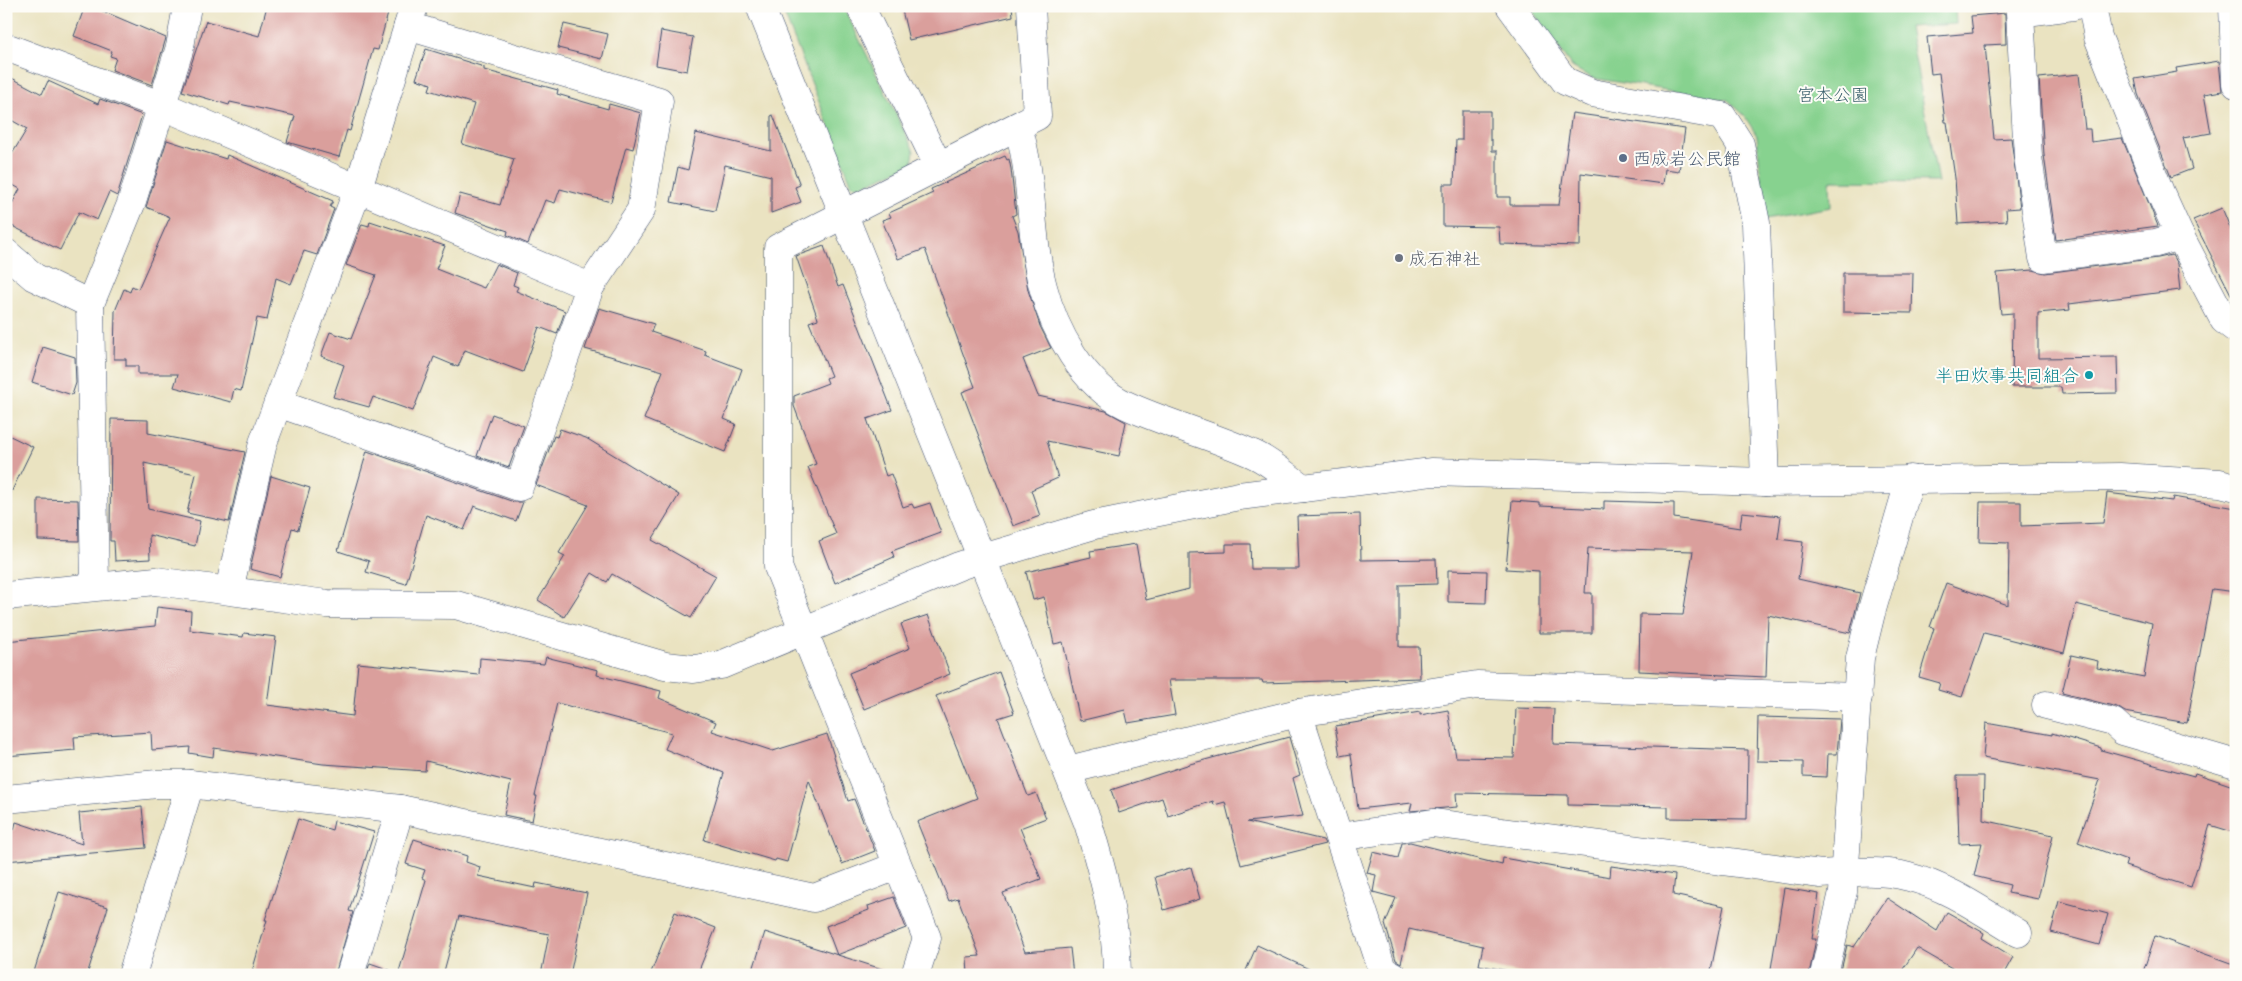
<svg xmlns="http://www.w3.org/2000/svg" width="2242" height="981" font-family="Delius,'Klee One',sans-serif">
  <style>
    .green { fill: #87d28f; stroke: #518076 }
    .building { fill: #da9f9c }
    .lines { fill: none; stroke-linecap: round; stroke-linejoin: round }
    .minor-casing { stroke: #3a4a6d; stroke-width: 29 }
    .tertiary-casing { stroke: #3a4a6d; stroke-width: 29 }
    .minor { stroke: #fff; stroke-width: 28 }
    .tertiary { stroke: #fff; stroke-width: 28 }
    .service-dot { fill: #5c6f8a; stroke: #fdfcf7; stroke-width: 2 }
    .worship-dot { fill: #6b7280; stroke: #fdfcf7; stroke-width: 2 }
    .culture-dot { fill: #0f9aa8; stroke: #fdfcf7; stroke-width: 2 }
    .labels { text-anchor: middle; dominant-baseline: central; stroke-width: 4; stroke-linejoin: round; paint-order: stroke }
    .park-label { font-size: 18px; fill: #3b606d; stroke: #fdfcf7 }
    .service-label { font-size: 18px; fill: #4e5e75; stroke: #fdfcf7; text-anchor: start }
    .worship-label { font-size: 18px; fill: #5b616d; stroke: #fdfcf7; text-anchor: start }
    .culture-label { font-size: 18px; fill: #0d838f; stroke: #fdfcf7; text-anchor: end }
  </style>
  <rect width="100%" height="100%" fill="#fdfcf7"/>
  <filter id="ink" filterUnits="userSpaceOnUse"><feTurbulence type="fractalNoise" baseFrequency=".02" numOctaves="2"/><feDisplacementMap in="SourceGraphic" scale="10" xChannelSelector="R" yChannelSelector="G"/><feConvolveMatrix kernelMatrix="1 2 1 2 8 2 1 2 1" color-interpolation-filters="sRGB"/></filter>
  <filter id="wash" filterUnits="userSpaceOnUse"><feTurbulence type="fractalNoise" baseFrequency=".0096" numOctaves="4" result="noise"/><feDisplacementMap in="SourceGraphic" scale="20" xChannelSelector="R" yChannelSelector="G"/><feGaussianBlur stdDeviation="1.12" result="paint"/><feColorMatrix in="noise" values="0 0 0 0 0 0 0 0 0 0 0 0 0 0 0 0 0 1.4 0 .05"/><feComposite in="paint" operator="in"/></filter>
  <g filter="url(#wash)">
    <rect width="100%" height="100%" fill="#eae3c1"/>
    <g class="green">
      <path d="M 781,6 L 843,6 L 914,151 L 912,164 L 861,186 L 852,185 Z"/>
      <path d="M 1529,6 L 1955,6 L 1956,24 L 1909,27 L 1938,182 L 1830,181 L 1831,207 L 1765,219 L 1757,136 L 1744,115 L 1728,100 L 1592,78 L 1572,67 Z"/>
    </g>
    <g id="blocks">
      <g class="building">
        <path d="M 85,6 L 91,6 L 166,38 L 152,85 L 112,70 L 116,58 L 110,56 L 112,51 L 74,36 Z"/>
        <path d="M 267,6 L 390,6 L 378,50 L 373,49 L 350,131 L 347,130 L 339,157 L 287,142 L 295,116 L 230,102 L 229,105 L 182,91 L 206,21 L 259,36 Z"/>
        <path d="M 901,6 L 1012,6 L 1013,16 L 909,40 Z"/>
        <path d="M 2005,13 L 2006,44 L 1985,45 L 1994,139 L 2011,138 L 2020,208 L 2006,209 L 2007,221 L 1958,224 L 1955,178 L 1947,122 L 1945,122 L 1939,73 L 1931,74 L 1927,37 L 1973,33 L 1971,16 Z"/>
        <path d="M 564,24 L 608,34 L 602,59 L 558,48 Z"/>
        <path d="M 661,31 L 693,37 L 687,71 L 656,65 Z"/>
        <path d="M 426,49 L 484,67 L 484,70 L 558,90 L 557,94 L 608,109 L 609,104 L 641,113 L 633,149 L 626,147 L 611,202 L 560,189 L 555,203 L 545,200 L 528,244 L 507,235 L 508,231 L 455,213 L 460,194 L 500,205 L 514,159 L 462,144 L 474,104 L 429,90 L 431,84 L 416,79 Z"/>
        <path d="M 2219,61 L 2222,91 L 2204,94 L 2211,133 L 2183,138 L 2192,169 L 2171,177 L 2138,94 L 2135,79 L 2177,72 L 2176,68 Z"/>
        <path d="M 2079,74 L 2085,129 L 2090,129 L 2091,142 L 2122,138 L 2158,226 L 2056,240 L 2044,155 L 2039,78 Z"/>
        <path d="M 6,75 L 42,94 L 48,81 L 98,104 L 100,99 L 142,115 L 117,196 L 109,192 L 97,220 L 79,212 L 60,250 L 6,223 L 6,215 L 20,189 L 6,181 L 6,164 L 27,129 L 6,117 Z"/>
        <path d="M 1462,111 L 1490,111 L 1490,140 L 1492,140 L 1492,151 L 1497,151 L 1497,197 L 1510,197 L 1510,205 L 1559,205 L 1572,113 L 1685,129 L 1679,171 L 1665,169 L 1663,184 L 1581,173 L 1580,246 L 1500,244 L 1499,227 L 1443,226 L 1443,184 L 1454,184 L 1456,140 L 1462,140 Z"/>
        <path d="M 773,115 L 800,185 L 795,187 L 801,202 L 771,213 L 771,176 L 725,165 L 715,211 L 671,202 L 678,167 L 688,170 L 696,133 L 771,151 L 771,116 Z"/>
        <path d="M 167,140 L 226,159 L 227,155 L 333,201 L 330,207 L 334,209 L 317,255 L 304,251 L 291,284 L 276,278 L 267,320 L 257,318 L 241,391 L 234,389 L 231,402 L 174,387 L 178,374 L 138,374 L 138,366 L 126,366 L 126,359 L 114,359 L 115,311 L 124,289 L 130,292 L 132,286 L 138,289 L 170,217 L 146,207 Z"/>
        <path d="M 1005,156 L 1007,160 L 1009,159 L 1011,169 L 1016,214 L 1012,216 L 1018,231 L 1028,290 L 1040,326 L 1051,348 L 1023,359 L 1038,396 L 1106,411 L 1126,422 L 1119,456 L 1047,441 L 1058,478 L 1031,490 L 1040,516 L 1013,526 L 962,392 L 975,387 L 925,249 L 898,259 L 882,220 L 891,217 L 889,213 L 933,193 L 931,189 Z"/>
        <path d="M 2222,208 L 2236,242 L 2236,304 L 2193,220 Z"/>
        <path d="M 370,221 L 445,246 L 436,269 L 484,288 L 496,264 L 517,273 L 513,285 L 518,287 L 516,291 L 565,311 L 557,334 L 539,327 L 523,372 L 465,350 L 458,367 L 434,357 L 413,411 L 373,397 L 369,407 L 333,397 L 344,365 L 321,356 L 330,332 L 351,339 L 376,275 L 346,265 L 362,224 L 369,226 Z"/>
        <path d="M 824,246 L 838,287 L 843,285 L 892,410 L 867,419 L 886,476 L 891,474 L 903,507 L 912,504 L 914,508 L 930,503 L 941,533 L 892,551 L 894,557 L 835,583 L 819,541 L 836,534 L 808,467 L 816,464 L 794,406 L 794,396 L 828,383 L 826,378 L 831,376 L 809,322 L 818,319 L 796,256 Z"/>
        <path d="M 2172,255 L 2177,264 L 2180,290 L 2069,304 L 2070,310 L 2038,313 L 2038,358 L 2117,357 L 2118,393 L 2062,394 L 2061,387 L 2012,387 L 2013,313 L 2001,314 L 1997,273 L 2033,270 L 2045,273 L 2158,258 Z"/>
        <path d="M 1843,273 L 1913,273 L 1912,313 L 1843,312 Z"/>
        <path d="M 599,308 L 654,324 L 651,332 L 706,351 L 705,355 L 742,369 L 724,419 L 736,424 L 725,452 L 644,419 L 663,371 L 585,349 Z"/>
        <path d="M 43,347 L 75,357 L 76,383 L 72,395 L 32,382 Z"/>
        <path d="M 492,414 L 524,426 L 509,467 L 477,456 Z"/>
        <path d="M 111,419 L 148,420 L 148,433 L 245,452 L 229,522 L 187,513 L 196,474 L 144,463 L 148,509 L 200,521 L 195,546 L 149,535 L 150,559 L 115,561 L 114,541 L 110,541 Z"/>
        <path d="M 560,429 L 586,438 L 679,495 L 652,540 L 716,576 L 691,618 L 612,574 L 607,582 L 592,573 L 564,617 L 538,600 L 565,556 L 559,553 L 588,505 L 536,485 L 554,436 L 557,437 Z"/>
        <path d="M 6,434 L 33,447 L 6,503 Z"/>
        <path d="M 367,451 L 514,502 L 523,502 L 516,521 L 474,506 L 464,530 L 426,515 L 406,584 L 366,572 L 369,561 L 338,551 Z"/>
        <path d="M 271,476 L 310,488 L 298,530 L 292,528 L 280,577 L 250,569 Z"/>
        <path d="M 2107,493 L 2172,501 L 2173,497 L 2236,508 L 2236,592 L 2212,589 L 2187,723 L 2125,712 L 2117,707 L 2062,693 L 2071,655 L 2098,661 L 2097,668 L 2144,677 L 2152,623 L 2076,604 L 2064,653 L 1984,633 L 1962,697 L 1938,690 L 1940,683 L 1919,677 L 1934,628 L 1930,627 L 1946,583 L 2008,605 L 2009,543 L 1979,542 L 1980,502 L 2021,502 L 2021,526 L 2103,523 Z"/>
        <path d="M 38,499 L 78,500 L 79,541 L 38,540 Z"/>
        <path d="M 1512,501 L 1540,503 L 1540,506 L 1604,509 L 1604,501 L 1674,503 L 1674,518 L 1740,528 L 1742,512 L 1781,516 L 1778,539 L 1803,542 L 1798,579 L 1860,593 L 1850,633 L 1768,615 L 1766,677 L 1639,671 L 1640,614 L 1683,615 L 1693,551 L 1588,548 L 1585,593 L 1592,593 L 1592,633 L 1539,633 L 1539,571 L 1506,569 Z"/>
        <path d="M 1360,514 L 1361,560 L 1436,559 L 1437,584 L 1399,585 L 1399,647 L 1419,647 L 1420,678 L 1263,683 L 1262,680 L 1169,680 L 1175,715 L 1128,723 L 1125,710 L 1080,721 L 1063,642 L 1054,644 L 1044,597 L 1033,600 L 1026,572 L 1091,557 L 1090,551 L 1136,544 L 1146,600 L 1189,589 L 1189,553 L 1226,552 L 1226,544 L 1250,544 L 1251,569 L 1299,569 L 1297,516 Z"/>
        <path d="M 1448,570 L 1487,571 L 1486,603 L 1448,602 Z"/>
        <path d="M 157,607 L 191,611 L 190,630 L 243,637 L 244,633 L 276,637 L 267,705 L 353,716 L 358,663 L 479,675 L 480,658 L 544,664 L 546,657 L 598,670 L 597,675 L 661,691 L 659,698 L 716,722 L 712,731 L 773,751 L 827,734 L 848,801 L 854,799 L 875,851 L 842,864 L 809,780 L 787,862 L 776,859 L 775,861 L 704,840 L 724,773 L 665,749 L 672,733 L 557,703 L 535,796 L 537,796 L 532,821 L 504,815 L 511,782 L 426,761 L 425,771 L 323,764 L 214,748 L 213,757 L 189,753 L 190,747 L 152,750 L 151,732 L 74,737 L 75,750 L 6,756 L 6,641 L 155,626 Z"/>
        <path d="M 928,615 L 950,674 L 864,709 L 849,673 L 910,648 L 901,624 Z"/>
        <path d="M 999,672 L 1014,713 L 998,718 L 1028,796 L 1036,793 L 1046,818 L 1020,828 L 1041,879 L 1003,893 L 1025,952 L 1070,948 L 1073,975 L 968,975 L 967,957 L 980,956 L 958,898 L 949,901 L 917,822 L 977,798 L 936,696 Z"/>
        <path d="M 1516,708 L 1554,709 L 1553,744 L 1748,750 L 1747,819 L 1668,818 L 1668,807 L 1568,805 L 1568,795 L 1456,793 L 1457,807 L 1410,811 L 1412,803 L 1358,809 L 1351,754 L 1340,756 L 1335,726 L 1420,712 L 1420,715 L 1448,710 L 1456,757 L 1514,758 Z"/>
        <path d="M 1758,717 L 1840,719 L 1837,754 L 1828,754 L 1827,777 L 1803,776 L 1803,762 L 1757,761 Z"/>
        <path d="M 1986,723 L 2052,735 L 2052,733 L 2101,748 L 2101,750 L 2194,776 L 2195,773 L 2236,787 L 2236,833 L 2210,825 L 2191,887 L 2125,866 L 2127,860 L 2078,842 L 2100,780 L 1983,758 Z"/>
        <path d="M 1289,737 L 1300,775 L 1293,778 L 1303,816 L 1247,822 L 1323,840 L 1325,844 L 1241,865 L 1225,802 L 1214,805 L 1213,801 L 1168,816 L 1162,798 L 1119,813 L 1111,790 L 1190,764 Z"/>
        <path d="M 1957,776 L 1984,776 L 1983,820 L 2053,835 L 2038,899 L 2008,893 L 2010,885 L 1974,876 L 1982,843 L 1959,844 Z"/>
        <path d="M 142,807 L 146,848 L 6,861 L 6,828 L 14,830 L 16,822 L 82,844 L 79,813 Z"/>
        <path d="M 298,819 L 332,830 L 334,821 L 374,832 L 349,911 L 353,912 L 335,975 L 251,975 L 267,920 L 265,920 Z"/>
        <path d="M 414,839 L 467,856 L 466,862 L 480,867 L 478,876 L 535,888 L 536,883 L 587,893 L 570,975 L 541,975 L 549,934 L 459,916 L 443,975 L 398,975 L 426,880 L 422,878 L 425,870 L 406,864 Z"/>
        <path d="M 1410,842 L 1502,865 L 1503,858 L 1610,877 L 1611,866 L 1675,875 L 1673,895 L 1724,906 L 1710,975 L 1528,975 L 1479,965 L 1483,946 L 1409,929 L 1401,963 L 1396,960 L 1385,924 L 1396,898 L 1373,892 L 1376,875 L 1367,873 L 1373,852 L 1398,858 L 1402,843 Z"/>
        <path d="M 1191,867 L 1200,899 L 1164,910 L 1155,877 Z"/>
        <path d="M 1784,888 L 1819,894 L 1812,939 L 1816,939 L 1809,975 L 1770,975 Z"/>
        <path d="M 59,892 L 108,907 L 87,975 L 33,975 Z"/>
        <path d="M 894,897 L 906,928 L 837,955 L 826,926 L 869,910 L 868,906 Z"/>
        <path d="M 1887,898 L 1937,931 L 1947,912 L 1984,933 L 1982,938 L 2013,957 L 2003,975 L 1964,975 L 1917,948 L 1899,975 L 1840,975 L 1847,945 L 1854,947 Z"/>
        <path d="M 2059,901 L 2108,914 L 2099,945 L 2051,932 Z"/>
        <path d="M 675,912 L 716,928 L 697,975 L 650,975 Z"/>
        <path d="M 765,932 L 882,969 L 881,975 L 766,975 L 753,970 Z"/>
        <path d="M 2155,936 L 2236,965 L 2236,975 L 2142,975 Z"/>
        <path d="M 1257,945 L 1322,975 L 1244,975 Z"/>
        <path d="M 370,963 L 390,970 L 390,975 L 366,975 Z"/>
      </g>
    </g>
  </g>
  <g filter="url(#ink)">
    <use href="#blocks" fill-opacity="0" stroke="#3a4a6d" stroke-width="1"/>
    <g class="lines">
      <g class="minor-casing">
        <g id="minor">
          <path d="M 860,6 L 938,165"/>
          <path d="M 1510,6 L 1565,81 L 1592,93 L 1722,116 L 1740,144 L 1756,223 L 1765,482"/>
          <path d="M 2073,6 L 2020,13 L 2028,157 L 2043,258 L 2156,243 L 2180,236"/>
          <path d="M 2092,6 L 2098,37 L 2160,192 L 2180,236 L 2224,320 L 2236,329"/>
          <path d="M 2233,6 L 2236,84"/>
          <path d="M 6,47 L 163,106 L 590,287"/>
          <path d="M 1018,127 C 1034,178 1029,235 1043,287 C 1054,330 1083,385 1126,405 C 1167,424 1211,435 1253,454 C 1270,461 1287,477 1303,488"/>
          <path d="M 6,253 L 34,277 L 90,304"/>
          <path d="M 278,403 L 519,487 L 590,287 L 641,210 L 659,101 L 408,26"/>
          <path d="M 95,586 L 90,304 L 131,204 L 180,47 L 187,6"/>
          <path d="M 229,590 L 263,443 L 358,189 L 414,6"/>
          <path d="M 6,596 L 156,581 L 327,604 L 456,605 L 665,666 L 694,669 L 721,665 L 959,566 L 983,558"/>
          <path d="M 2046,705 L 2113,722 L 2123,731 L 2236,764"/>
          <path d="M 1298,713 L 1383,972 L 1392,975"/>
          <path d="M 1068,770 L 1298,713 L 1477,685 L 1858,697"/>
          <path d="M 6,799 L 157,784 L 190,784 L 400,809 L 814,898 L 897,866"/>
          <path d="M 1339,837 L 1433,823 L 1821,874 C 1850,872 1880,869 1909,877 C 1949,887 1984,913 2018,933"/>
          <path d="M 132,975 L 190,784"/>
          <path d="M 350,975 L 400,809"/>
          <path d="M 915,975 L 927,938 L 778,567 L 778,248 L 1037,116 L 1031,6"/>
          <path d="M 1824,975 L 1843,892 L 1860,658 L 1871,613 L 1910,479"/>
        </g>
      </g>
      <g class="tertiary-casing">
        <g id="tertiary">
          <path d="M 760,6 L 1088,823 C 1103,873 1117,923 1117,975"/>
          <path d="M 983,558 L 1094,525 L 1239,496 L 1432,472 L 1765,482 L 2120,477 L 2220,483 L 2236,487"/>
        </g>
      </g>
      <use href="#minor" class="minor"/>
      <use href="#tertiary" class="tertiary"/>
    </g>
  </g>
  <circle class="service-dot" cx="1623" cy="158" r="5"/>
  <circle class="worship-dot" cx="1399" cy="258" r="5"/>
  <circle class="culture-dot" cx="2089" cy="375" r="5"/>
  <g class="labels">
    <g class="park-label">
      <text x="1833" y="94">宮本公園</text>
    </g>
    <g class="service-label">
      <text x="1633" y="158">西成岩公民館</text>
    </g>
    <g class="worship-label">
      <text x="1409" y="258">成石神社</text>
    </g>
    <g class="culture-label">
      <text x="2079" y="375">半田炊事共同組合</text>
    </g>
  </g>
  <rect width="2242" height="981" fill="none" stroke="#fdfcf7" stroke-width="25"/>
</svg>
